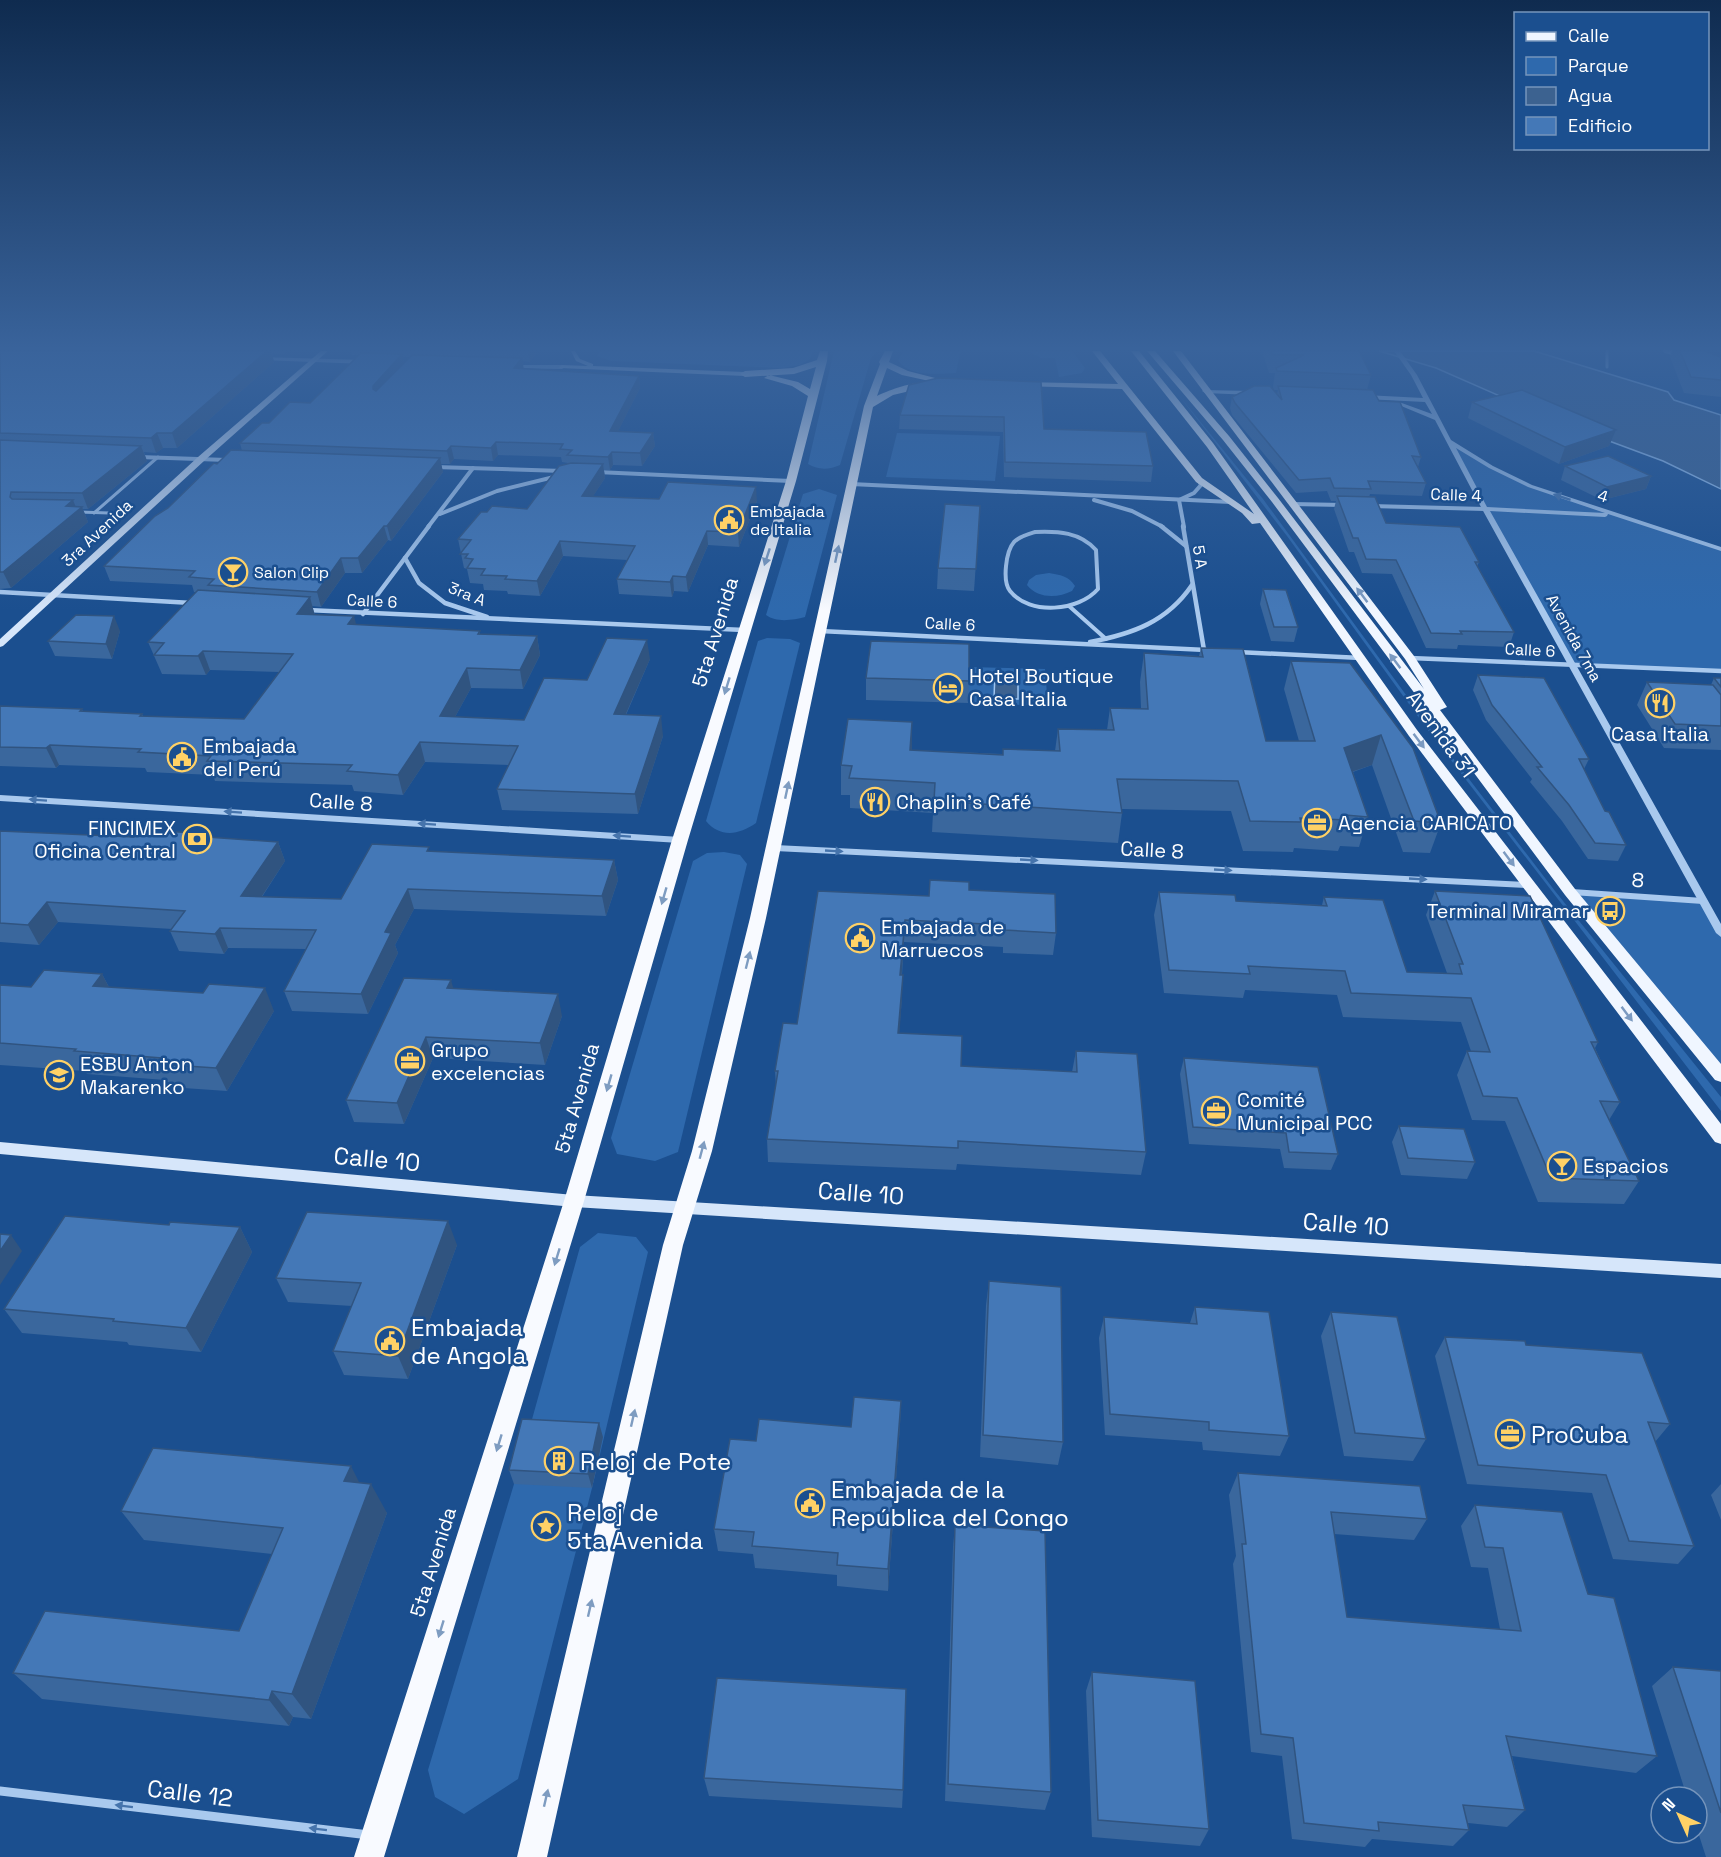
<svg xmlns="http://www.w3.org/2000/svg" width="1721" height="1857" font-family="'Space Grotesk',sans-serif">
  <style>
    .green { fill: #2e69ad }
    .water { fill: #3c6290; stroke: #9cc4f0; stroke-width: 1.5 }
    .lines { fill: none; stroke-linecap: round; stroke-linejoin: round }
    .service-far1 { stroke: #a9c9ee; stroke-width: 3 }
    .service { stroke: #a9c9ee; stroke-width: 4 }
    .minor-far3 { stroke: #a9c9ee; stroke-width: 4 }
    .minor-far2 { stroke: #a9c9ee; stroke-width: 4.5 }
    .minor-far1 { stroke: #a9c9ee; stroke-width: 6 }
    .minor { stroke: #a9c9ee; stroke-width: 9 }
    .tertiary { fill: #a9c9ee; fill-rule: evenodd }
    .secondary { fill: #d6e6fa; fill-rule: evenodd }
    .primary { fill: #f0f6ff; fill-rule: evenodd }
    .trunk { fill: #f8faff; fill-rule: evenodd }
    .wall { fill: #3a679d; fill-rule: evenodd }
    .shaded-wall { fill: #305480 }
    .building { fill: #4478b7; stroke: #305480; stroke-width: 1.5 }
    .oneway { fill: #4674ac }
    .oneway2 { fill: #7e9cc1 }
    .oneway3 { fill: #7b9ac1 }
    .labels { text-anchor: middle; dominant-baseline: central; stroke-width: 5; stroke-linejoin: round; paint-order: stroke }
    .far-street-label { font-size: 16px; fill: #fff; stroke: #1b4f8f }
    .far-poi-label { font-size: 16px; fill: #fff; stroke: #1b4f8f; text-anchor: start }
    .street-label { font-size: 20px; fill: #fff; stroke: #1b4f8f }
    .poi-label { font-size: 20px; fill: #fff; stroke: #1b4f8f; text-anchor: start }
    .near-street-label { font-size: 24px; fill: #fff; stroke: #1b4f8f }
    .near-poi-label { font-size: 24px; fill: #fff; stroke: #1b4f8f; text-anchor: start }
  </style>
  <rect width="100%" height="100%" fill="#1b4f8f"/>
  <g class="green">
    <path d="M 599,351 L 813,351 L 810,359 L 800,365 L 782,368 L 611,361 L 597,356 Z"/>
    <path d="M 834,351 L 877,351 L 871,358 L 840,465 C 829,470 818,470 808,464 Z"/>
    <path d="M 904,351 L 963,351 L 960,353 L 956,373 C 937,374 909,377 898,360 Z"/>
    <path d="M 1028,351 L 1072,351 L 1085,368 L 1082,373 L 1059,377 L 1055,358 L 1041,358 Z"/>
    <path d="M 1177,393 L 1263,499 L 1436,736 L 1555,891 L 1721,1097 L 1721,1111 L 1430,733 L 1287,536 Z"/>
    <path d="M 897,433 L 1000,436 L 995,481 L 886,477 Z"/>
    <path d="M 1449,441 L 1491,467 L 1530,486 L 1721,549 L 1721,671 L 1571,665 Z"/>
    <path d="M 819,489 L 837,495 L 805,617 C 793,620 777,623 766,615 L 803,494 Z"/>
    <path d="M 1049,573 C 1060,575 1069,576 1075,586 L 1072,591 C 1058,598 1038,599 1027,585 L 1029,580 L 1036,575 Z"/>
    <path d="M 767,638 L 790,639 L 800,643 L 756,823 C 739,835 720,838 706,821 L 758,641 Z"/>
    <path d="M 968,667 L 1045,669 L 1048,706 L 968,703 Z"/>
    <path d="M 724,852 L 740,855 L 747,864 L 678,1152 L 655,1161 L 617,1154 L 611,1138 L 693,861 L 707,853 Z"/>
    <path d="M 1570,892 L 1703,901 L 1721,933 L 1721,1076 Z"/>
    <path d="M 598,1233 L 636,1237 L 648,1252 L 592,1488 L 518,1779 L 464,1814 L 435,1797 L 428,1770 L 514,1484 L 580,1247 Z"/>
  </g>
  <g class="water">
    <path d="M 1379,351 L 1534,351 L 1668,392 L 1674,400 L 1721,415 L 1721,489 L 1663,461 L 1566,425 L 1436,368 Z"/>
    <path d="M 995,673 L 1018,674 L 1018,699 L 994,698 Z"/>
  </g>
  <g class="lines">
    <g class="service-far1">
      <path d="M 1607,351 L 1607,367"/>
      <path d="M 79,512 L 109,513"/>
      <path d="M 94,513 L 158,457"/>
    </g>
    <g class="service">
      <path d="M 1035,532 C 1058,531 1080,532 1096,550 L 1098,589 C 1079,611 1030,616 1010,591 C 1002,581 1006,551 1014,542 C 1020,536 1028,534 1035,532 Z"/>
      <path d="M 1069,606 L 1106,639"/>
    </g>
    <g class="minor-far3">
      <path d="M 1665,351 L 1677,354"/>
      <path d="M 139,457 L 227,460"/>
      <path d="M 435,467 L 563,471"/>
      <path d="M 597,472 L 791,481"/>
      <path d="M 851,484 L 1231,502"/>
      <path d="M 1094,500 L 1132,511 L 1163,527"/>
      <path d="M 1292,504 L 1343,505"/>
      <path d="M 1371,506 L 1485,509"/>
      <path d="M 440,514 L 497,491 L 558,476"/>
      <path d="M 428,527 L 473,468"/>
      <path d="M 1184,527 L 1179,500 L 1194,493 L 1201,485 L 1199,480"/>
    </g>
    <g class="minor-far2">
      <path d="M 1161,526 L 1186,546"/>
      <path d="M 1183,526 L 1204,650"/>
      <path d="M 405,558 L 419,583 L 445,603 L 487,617"/>
      <path d="M 0,592 L 192,603"/>
      <path d="M 307,610 L 744,630"/>
      <path d="M 363,614 L 429,526"/>
      <path d="M 820,631 L 1206,650"/>
      <path d="M 1090,642 C 1132,634 1167,622 1192,585"/>
      <path d="M 1237,652 L 1361,658"/>
      <path d="M 1410,658 L 1721,671"/>
    </g>
    <g class="minor-far1">
      <path d="M 0,798 L 680,840"/>
      <path d="M 775,848 L 1527,885"/>
      <path d="M 1572,892 L 1703,901"/>
    </g>
    <path class="minor" d="M 0,1791 L 369,1835"/>
    <g class="tertiary">
      <path d="M 1394,351 L 1400,351 L 1417,375 L 1451,440 L 1493,466 L 1532,485 L 1721,547 L 1721,551 L 1608,514 L 1607,516 L 1605,517 L 1490,511 L 1721,924 L 1721,937 L 1716,933 L 1482,509 L 1435,420 L 1394,403 L 1399,402 L 1432,414 L 1425,402 L 1365,399 L 1362,397 L 1365,395 L 1423,398 L 1411,375 ZM 1456,448 L 1489,468 L 1528,487 L 1605,513 L 1487,507 Z"/>
      <path d="M 258,357 L 367,360 L 370,362 L 367,364 L 260,360 L 257,358 Z"/>
      <path d="M 506,365 L 562,365 L 565,367 L 562,369 L 508,368 L 506,367 Z"/>
      <path d="M 1203,390 L 1253,391 L 1256,393 L 1253,395 L 1205,393 L 1202,391 Z"/>
    </g>
    <g class="secondary">
      <path d="M 321,351 L 328,351 L 204,461 L 3,646 L 0,647 L 0,639 L 198,457 Z"/>
      <path d="M 571,351 L 575,351 L 580,359 L 593,364 L 593,366 L 745,372 L 748,374 L 745,376 L 560,368 L 559,367 L 562,365 L 588,366 L 576,361 Z"/>
      <path d="M 0,1142 L 574,1195 L 1721,1264 L 1721,1278 L 574,1207 L 0,1154 Z"/>
    </g>
    <g class="primary">
      <path d="M 1092,351 L 1100,351 L 1202,478 L 1254,514 L 1207,447 L 1131,351 L 1139,351 L 1213,443 L 1417,730 L 1721,1124 L 1721,1144 L 1715,1142 L 1409,736 L 1260,523 L 1252,524 L 1242,513 L 1196,482 L 1122,389 L 1022,386 L 1018,384 L 1022,382 L 1118,384 Z"/>
      <path d="M 1147,351 L 1155,351 L 1229,436 L 1278,498 L 1424,689 L 1405,659 L 1173,351 L 1181,351 L 1414,656 L 1447,707 L 1440,710 L 1575,889 L 1721,1064 L 1721,1082 L 1715,1080 L 1565,895 L 1272,502 L 1223,440 Z"/>
    </g>
    <g class="trunk">
      <path d="M 820,351 L 828,351 L 827,361 L 796,481 L 688,840 L 584,1201 L 384,1857 L 354,1857 L 564,1201 L 672,840 L 786,481 L 808,396 L 792,386 L 764,378 L 769,375 L 798,382 L 810,389 L 816,367 L 794,374 L 745,377 L 740,374 L 745,371 L 793,368 L 817,360 Z"/>
      <path d="M 885,351 L 893,351 L 889,362 L 908,371 L 939,379 L 934,382 L 902,375 L 887,368 L 877,396 C 889,390 923,377 935,385 L 893,395 L 873,407 L 766,918 L 712,1151 L 683,1245 L 547,1857 L 517,1857 L 663,1245 L 692,1151 L 750,918 L 864,406 L 880,364 L 879,362 Z"/>
    </g>
  </g>
  <g class="wall">
    <path d="M 0,351 L 286,351 L 283,354 L 272,353 L 274,362 L 177,448 L 163,448 L 156,453 L 144,452 L 147,461 L 88,509 L 83,509 L 88,522 L 11,588 L 0,589 Z"/>
    <path d="M 351,351 L 537,351 L 530,362 L 522,361 L 523,369 L 639,376 L 640,388 L 618,431 L 653,433 L 655,446 L 642,466 L 613,465 L 610,470 L 604,470 L 605,478 L 593,496 L 659,499 L 757,501 L 739,547 L 708,545 L 688,592 L 674,591 L 672,597 L 619,594 L 617,579 L 627,560 L 563,556 L 540,596 L 508,594 L 507,591 L 484,590 L 483,584 L 470,583 L 467,569 L 464,568 L 458,539 L 487,512 L 527,509 L 568,463 L 562,462 L 561,457 L 498,455 L 493,461 L 454,459 L 450,464 L 441,464 L 443,472 L 391,541 L 388,540 L 362,573 L 345,573 L 321,607 L 312,606 L 315,615 L 356,625 L 480,631 L 480,634 L 537,636 L 540,655 L 523,689 L 471,688 L 455,717 L 524,720 L 587,680 L 650,659 L 626,715 L 663,736 L 638,814 L 502,810 L 497,789 L 509,765 L 425,762 L 403,795 L 354,791 L 352,785 L 215,781 L 213,775 L 147,772 L 145,768 L 59,765 L 56,768 L 0,766 L 0,706 L 82,709 L 83,712 L 142,714 L 143,716 L 244,719 L 279,672 L 210,670 L 206,675 L 162,674 L 148,642 L 197,592 L 194,592 L 192,585 L 110,581 L 104,566 L 217,464 L 242,451 L 240,443 L 269,423 L 310,403 L 359,355 L 352,355 ZM 403,357 L 410,357 L 404,363 Z"/>
    <path d="M 1262,351 L 1359,351 L 1371,375 L 1367,390 L 1379,401 L 1421,457 L 1418,467 L 1426,483 L 1422,496 L 1370,494 L 1369,497 L 1386,523 L 1479,562 L 1477,567 L 1514,632 L 1509,647 L 1458,645 L 1457,649 L 1426,648 L 1392,574 L 1362,573 L 1354,552 L 1349,552 L 1334,509 L 1336,501 L 1331,501 L 1327,491 L 1296,493 L 1232,415 L 1230,408 L 1232,397 L 1277,394 L 1278,390 L 1274,390 L 1273,387 L 1275,373 L 1269,373 Z"/>
    <path d="M 1672,351 L 1704,351 L 1721,357 L 1721,397 L 1684,393 L 1670,357 Z"/>
    <path d="M 909,385 L 1044,429 L 1153,466 L 1151,482 L 1004,477 L 1003,432 L 899,429 L 900,415 Z"/>
    <path d="M 1472,402 L 1616,430 L 1609,446 L 1559,464 L 1468,418 Z"/>
    <path d="M 1565,466 L 1651,476 L 1646,489 L 1602,500 L 1561,480 Z"/>
    <path d="M 980,506 L 974,591 L 937,589 L 938,568 Z"/>
    <path d="M 1263,589 L 1298,627 L 1294,642 L 1271,641 L 1260,604 Z"/>
    <path d="M 120,631 L 112,659 L 55,656 L 48,641 Z"/>
    <path d="M 1201,648 L 1266,741 L 1299,741 L 1284,689 L 1291,661 L 1350,663 L 1441,823 L 1430,853 L 1403,852 L 1372,765 L 1353,772 L 1368,817 L 1359,847 L 1340,846 L 1338,851 L 1294,848 L 1293,852 L 1243,851 L 1231,811 L 1122,809 L 1122,813 L 1118,843 L 932,832 L 933,813 L 850,808 L 850,795 L 841,795 L 841,765 L 912,722 L 912,750 L 1002,754 L 1055,751 L 1058,729 L 1107,730 L 1110,708 L 1141,708 L 1140,682 L 1144,653 L 1199,656 Z"/>
    <path d="M 1478,675 L 1589,759 L 1584,769 L 1605,811 L 1626,845 L 1618,861 L 1588,859 L 1562,821 L 1530,782 L 1532,779 L 1486,720 L 1473,690 Z"/>
    <path d="M 866,678 L 969,681 L 968,703 L 866,700 Z"/>
    <path d="M 1714,678 L 1721,678 L 1721,750 L 1664,748 L 1637,705 L 1647,682 L 1711,685 Z"/>
    <path d="M 0,831 L 134,837 L 199,837 L 278,842 L 285,861 L 262,897 L 341,899 L 430,851 L 614,860 L 618,880 L 606,916 L 414,909 L 395,945 L 398,953 L 368,1014 L 292,1011 L 284,991 L 306,949 L 228,948 L 224,954 L 179,951 L 170,931 L 172,929 L 58,922 L 39,945 L 0,942 Z"/>
    <path d="M 1435,891 L 1598,1042 L 1595,1048 L 1620,1102 L 1609,1120 L 1639,1181 L 1624,1204 L 1538,1202 L 1505,1121 L 1472,1120 L 1457,1075 L 1467,1051 L 1471,1051 L 1461,1022 L 1343,1017 L 1337,995 L 1245,990 L 1243,998 L 1164,993 L 1154,915 L 1159,892 L 1236,901 L 1322,905 L 1324,897 L 1407,972 L 1447,973 L 1426,915 Z"/>
    <path d="M 929,896 L 1056,933 L 1053,955 L 1003,953 L 1003,947 L 904,942 L 902,975 L 902,998 L 899,1033 L 961,1066 L 1072,1072 L 1076,1051 L 1146,1152 L 1141,1175 L 957,1164 L 956,1170 L 768,1162 L 767,1139 L 776,1086 L 775,1071 L 797,1024 Z"/>
    <path d="M 102,974 L 109,987 L 274,1011 L 227,1091 L 169,1087 L 165,1080 L 87,1074 L 85,1071 L 0,1065 L 0,985 L 31,987 Z"/>
    <path d="M 453,988 L 562,1016 L 545,1065 L 433,1058 L 404,1124 L 354,1122 L 346,1100 Z"/>
    <path d="M 1184,1058 L 1338,1154 L 1331,1170 L 1284,1168 L 1280,1149 L 1189,1144 L 1180,1074 Z"/>
    <path d="M 1399,1126 L 1475,1162 L 1467,1179 L 1401,1175 L 1392,1142 Z"/>
    <path d="M 169,1225 L 240,1227 L 252,1252 L 201,1352 L 129,1345 L 127,1342 L 22,1333 L 4,1309 Z"/>
    <path d="M 457,1245 L 408,1379 L 344,1375 L 333,1351 L 352,1306 L 288,1302 L 276,1278 Z"/>
    <path d="M 989,1281 L 1063,1442 L 1058,1465 L 980,1457 L 986,1305 Z"/>
    <path d="M 1195,1307 L 1289,1436 L 1280,1456 L 1203,1450 L 1202,1442 L 1105,1435 L 1099,1338 L 1104,1317 L 1190,1323 Z"/>
    <path d="M 1331,1312 L 1426,1439 L 1413,1461 L 1344,1456 L 1321,1336 Z"/>
    <path d="M 1445,1337 L 1526,1345 L 1670,1424 L 1655,1442 L 1694,1546 L 1678,1564 L 1613,1559 L 1592,1493 L 1467,1484 L 1435,1356 Z"/>
    <path d="M 901,1401 L 900,1425 L 888,1591 L 837,1586 L 837,1575 L 755,1568 L 753,1554 L 718,1551 L 714,1529 L 756,1441 L 851,1427 Z"/>
    <path d="M 603,1437 L 592,1488 L 514,1484 L 509,1470 Z"/>
    <path d="M 1238,1473 L 1427,1519 L 1414,1540 L 1334,1534 L 1347,1617 L 1500,1629 L 1488,1568 L 1471,1567 L 1461,1526 L 1475,1505 L 1588,1594 L 1657,1756 L 1636,1773 L 1512,1756 L 1525,1810 L 1507,1827 L 1468,1823 L 1469,1830 L 1453,1846 L 1372,1839 L 1365,1847 L 1292,1839 L 1282,1756 L 1251,1752 L 1233,1564 L 1236,1556 L 1229,1495 Z"/>
    <path d="M 359,1483 L 387,1513 L 311,1719 L 293,1717 L 289,1726 L 42,1699 L 13,1673 L 239,1631 L 272,1554 L 144,1540 L 121,1511 Z"/>
    <path d="M 1721,1484 L 1721,1520 L 1711,1495 Z"/>
    <path d="M 955,1525 L 1051,1792 L 1045,1810 L 945,1801 L 953,1547 Z"/>
    <path d="M 1673,1667 L 1721,1671 L 1721,1857 L 1706,1857 L 1697,1829 L 1697,1797 L 1687,1797 L 1652,1686 Z"/>
    <path d="M 1092,1672 L 1209,1829 L 1200,1846 L 1092,1837 L 1086,1691 Z"/>
    <path d="M 704,1778 L 903,1790 L 902,1808 L 709,1796 Z"/>
  </g>
  <g class="shaded-wall">
    <path d="M 267,351 L 271,351 L 274,362 L 177,448 L 172,433 Z"/>
    <path d="M 528,351 L 537,351 L 530,362 Z"/>
    <path d="M 402,354 L 405,366 L 376,398 L 373,389 L 373,386 Z"/>
    <path d="M 522,358 L 524,370 L 514,368 Z"/>
    <path d="M 639,376 L 640,388 L 612,443 L 610,431 Z"/>
    <path d="M 1616,430 L 1609,446 L 1559,464 L 1565,447 Z"/>
    <path d="M 157,433 L 163,448 L 156,453 L 151,438 Z"/>
    <path d="M 653,433 L 655,446 L 642,466 L 640,453 Z"/>
    <path d="M 496,442 L 498,455 L 493,461 L 491,448 Z"/>
    <path d="M 141,446 L 147,461 L 88,509 L 82,493 Z"/>
    <path d="M 451,446 L 454,459 L 450,464 L 447,451 Z"/>
    <path d="M 612,452 L 613,465 L 610,470 L 608,457 Z"/>
    <path d="M 440,458 L 443,472 L 391,541 L 387,526 Z"/>
    <path d="M 603,464 L 605,478 L 584,510 L 582,496 Z"/>
    <path d="M 1651,476 L 1646,489 L 1602,500 L 1607,487 Z"/>
    <path d="M 756,487 L 757,501 L 739,547 L 738,532 Z"/>
    <path d="M 73,500 L 77,510 L 82,507 L 88,522 L 11,588 L 3,572 L 66,506 Z"/>
    <path d="M 384,526 L 388,540 L 362,573 L 358,558 Z"/>
    <path d="M 707,531 L 708,545 L 688,592 L 686,577 Z"/>
    <path d="M 560,541 L 563,556 L 540,596 L 537,581 Z"/>
    <path d="M 341,558 L 345,573 L 321,607 L 317,592 Z"/>
    <path d="M 673,576 L 674,591 L 672,597 L 670,582 Z"/>
    <path d="M 310,597 L 315,616 L 297,614 Z"/>
    <path d="M 114,616 L 120,631 L 112,659 L 106,644 Z"/>
    <path d="M 354,616 L 359,635 L 348,624 Z"/>
    <path d="M 537,636 L 540,655 L 523,689 L 520,670 Z"/>
    <path d="M 647,640 L 650,659 L 617,734 L 614,714 Z"/>
    <path d="M 203,651 L 210,670 L 206,675 L 198,656 Z"/>
    <path d="M 467,668 L 471,688 L 445,735 L 440,716 Z"/>
    <path d="M 661,716 L 663,736 L 638,814 L 635,794 Z"/>
    <path d="M 912,722 L 912,751 L 910,750 Z"/>
    <path d="M 1381,735 L 1372,765 L 1336,777 L 1344,748 Z"/>
    <path d="M 420,742 L 425,762 L 403,795 L 398,775 Z"/>
    <path d="M 50,745 L 59,765 L 56,768 L 46,748 Z"/>
    <path d="M 278,842 L 285,861 L 249,916 L 241,896 Z"/>
    <path d="M 614,860 L 618,880 L 606,916 L 602,896 Z"/>
    <path d="M 408,889 L 414,909 L 395,945 L 398,953 L 368,1014 L 361,994 L 385,932 Z"/>
    <path d="M 47,902 L 58,922 L 39,945 L 28,925 Z"/>
    <path d="M 905,920 L 904,942 L 900,997 L 900,975 Z"/>
    <path d="M 220,928 L 228,948 L 224,954 L 215,934 Z"/>
    <path d="M 102,974 L 114,997 L 93,986 Z"/>
    <path d="M 903,975 L 902,998 L 898,1055 L 898,1033 Z"/>
    <path d="M 451,980 L 457,1001 L 447,988 Z"/>
    <path d="M 265,988 L 274,1011 L 227,1091 L 216,1068 Z"/>
    <path d="M 558,994 L 562,1016 L 545,1065 L 540,1043 Z"/>
    <path d="M 426,1037 L 433,1058 L 404,1124 L 397,1103 Z"/>
    <path d="M 448,1221 L 457,1245 L 408,1379 L 398,1356 Z"/>
    <path d="M 240,1227 L 252,1252 L 201,1352 L 186,1328 Z"/>
    <path d="M 11,1235 L 22,1251 L 0,1285 L 0,1251 Z"/>
    <path d="M 901,1401 L 900,1425 L 888,1591 L 888,1569 Z"/>
    <path d="M 599,1423 L 603,1437 L 592,1488 L 588,1474 Z"/>
    <path d="M 351,1466 L 366,1496 L 344,1481 Z"/>
    <path d="M 371,1484 L 387,1513 L 311,1719 L 292,1694 Z"/>
    <path d="M 272,1691 L 293,1717 L 289,1726 L 269,1700 Z"/>
  </g>
  <g class="building">
    <path d="M 0,351 L 267,351 L 172,433 L 157,433 L 151,438 L 0,433 Z"/>
    <path d="M 1271,351 L 1359,351 L 1371,375 L 1277,371 L 1276,368 L 1304,355 L 1272,355 Z"/>
    <path d="M 1680,351 L 1704,351 L 1721,357 L 1721,380 L 1691,377 Z"/>
    <path d="M 361,353 L 402,354 L 373,386 L 373,389 L 376,391 L 412,355 L 522,358 L 514,368 L 639,376 L 610,431 L 653,433 L 640,453 L 612,452 L 608,457 L 567,455 L 572,450 L 560,449 L 563,444 L 496,442 L 491,448 L 451,446 L 447,451 L 240,443 L 262,423 L 269,423 L 290,402 L 310,403 Z"/>
    <path d="M 938,378 L 1041,382 L 1044,429 L 1146,432 L 1153,466 L 1005,462 L 1004,417 L 900,415 L 909,385 Z"/>
    <path d="M 1254,386 L 1270,386 L 1282,400 L 1278,386 L 1373,390 L 1379,401 L 1400,402 L 1421,457 L 1412,456 L 1426,483 L 1368,481 L 1371,489 L 1334,488 L 1330,478 L 1299,480 L 1235,403 L 1232,397 Z"/>
    <path d="M 1522,390 L 1616,430 L 1565,447 L 1472,402 Z"/>
    <path d="M 0,440 L 141,446 L 82,493 L 11,492 L 10,497 L 12,499 L 73,500 L 66,506 L 82,507 L 3,572 L 0,572 Z"/>
    <path d="M 231,450 L 440,458 L 387,526 L 384,526 L 358,558 L 341,558 L 317,592 L 208,585 L 214,579 L 189,577 L 195,571 L 104,566 L 155,516 L 168,508 L 214,463 L 217,464 Z"/>
    <path d="M 1608,456 L 1651,476 L 1607,487 L 1565,466 Z"/>
    <path d="M 571,463 L 603,464 L 582,496 L 659,499 L 668,482 L 756,487 L 738,532 L 707,531 L 686,577 L 673,576 L 670,582 L 617,579 L 635,546 L 560,541 L 537,581 L 505,579 L 507,576 L 481,575 L 485,569 L 467,568 L 473,559 L 465,558 L 468,554 L 460,554 L 471,540 L 458,539 L 481,512 L 487,512 L 492,506 L 527,509 L 559,466 Z"/>
    <path d="M 1337,496 L 1375,497 L 1386,523 L 1460,527 L 1479,562 L 1475,562 L 1514,632 L 1460,631 L 1462,634 L 1431,633 L 1396,560 L 1366,559 L 1358,538 L 1353,538 Z"/>
    <path d="M 945,504 L 980,506 L 976,569 L 938,568 Z"/>
    <path d="M 1263,589 L 1286,590 L 1298,627 L 1274,627 Z"/>
    <path d="M 198,590 L 310,597 L 297,614 L 354,616 L 348,624 L 480,631 L 478,634 L 537,636 L 520,670 L 467,668 L 440,716 L 524,720 L 544,678 L 587,680 L 607,638 L 647,640 L 614,714 L 661,716 L 635,794 L 497,789 L 518,746 L 420,742 L 398,775 L 347,771 L 352,765 L 207,761 L 211,756 L 138,752 L 141,749 L 50,745 L 46,748 L 0,747 L 0,706 L 82,709 L 80,711 L 142,714 L 140,716 L 244,719 L 293,654 L 203,651 L 198,656 L 154,655 L 164,643 L 148,642 Z"/>
    <path d="M 76,615 L 114,616 L 106,644 L 48,641 Z"/>
    <path d="M 871,641 L 969,644 L 969,681 L 866,678 Z"/>
    <path d="M 1201,648 L 1243,649 L 1266,741 L 1315,741 L 1291,661 L 1350,663 L 1413,748 L 1441,823 L 1414,821 L 1381,735 L 1344,748 L 1368,817 L 1346,815 L 1347,820 L 1300,818 L 1301,822 L 1250,821 L 1238,781 L 1117,779 L 1122,813 L 934,801 L 935,783 L 849,778 L 852,766 L 841,765 L 848,719 L 912,722 L 910,750 L 1003,755 L 1003,749 L 1060,751 L 1058,729 L 1114,730 L 1110,708 L 1148,709 L 1144,653 L 1203,657 Z"/>
    <path d="M 1478,675 L 1544,678 L 1589,759 L 1579,759 L 1605,811 L 1609,812 L 1626,845 L 1595,843 L 1569,805 L 1537,767 L 1542,767 L 1492,705 Z"/>
    <path d="M 1714,678 L 1721,678 L 1721,687 Z"/>
    <path d="M 1647,682 L 1713,685 L 1721,695 L 1721,726 L 1675,724 Z"/>
    <path d="M 140,830 L 197,833 L 194,836 L 278,842 L 241,896 L 341,899 L 372,844 L 429,847 L 427,851 L 614,860 L 602,896 L 408,889 L 385,932 L 391,933 L 361,994 L 284,991 L 316,930 L 220,928 L 215,934 L 170,931 L 185,911 L 47,902 L 28,925 L 0,923 L 0,831 L 134,837 Z"/>
    <path d="M 930,880 L 969,882 L 969,890 L 1055,894 L 1056,933 L 1005,930 L 1005,925 L 905,920 L 900,975 L 903,975 L 898,1033 L 962,1036 L 961,1066 L 1077,1072 L 1076,1051 L 1137,1054 L 1146,1152 L 958,1141 L 958,1148 L 767,1139 L 778,1071 L 775,1071 L 783,1023 L 797,1024 L 818,891 L 929,896 Z"/>
    <path d="M 1435,891 L 1530,896 L 1598,1042 L 1591,1042 L 1620,1102 L 1600,1101 L 1639,1181 L 1551,1178 L 1517,1098 L 1483,1096 L 1467,1051 L 1490,1052 L 1471,998 L 1351,993 L 1345,971 L 1248,966 L 1250,974 L 1169,970 L 1159,892 L 1235,895 L 1236,901 L 1327,906 L 1324,897 L 1383,900 L 1407,972 L 1462,974 L 1459,964 L 1463,964 Z"/>
    <path d="M 44,970 L 102,974 L 93,986 L 203,993 L 209,984 L 265,988 L 216,1068 L 157,1064 L 161,1058 L 74,1051 L 76,1049 L 0,1043 L 0,985 L 31,987 Z"/>
    <path d="M 404,978 L 451,980 L 447,988 L 558,994 L 540,1043 L 426,1037 L 397,1103 L 346,1100 Z"/>
    <path d="M 1184,1058 L 1318,1067 L 1338,1154 L 1289,1152 L 1286,1133 L 1193,1127 Z"/>
    <path d="M 1399,1126 L 1464,1129 L 1475,1162 L 1408,1158 Z"/>
    <path d="M 307,1212 L 448,1221 L 398,1356 L 333,1351 L 361,1283 L 276,1278 Z"/>
    <path d="M 65,1216 L 169,1225 L 170,1222 L 240,1227 L 186,1328 L 113,1321 L 114,1319 L 4,1309 Z"/>
    <path d="M 0,1234 L 11,1235 L 0,1251 Z"/>
    <path d="M 989,1281 L 1061,1287 L 1063,1442 L 983,1435 Z"/>
    <path d="M 1195,1307 L 1269,1312 L 1289,1436 L 1209,1430 L 1209,1422 L 1110,1414 L 1104,1317 L 1197,1324 Z"/>
    <path d="M 1331,1312 L 1397,1317 L 1426,1439 L 1355,1433 Z"/>
    <path d="M 1445,1337 L 1525,1341 L 1526,1345 L 1642,1353 L 1670,1424 L 1648,1422 L 1694,1546 L 1629,1541 L 1606,1475 L 1478,1465 Z"/>
    <path d="M 854,1397 L 901,1401 L 888,1569 L 837,1565 L 838,1553 L 752,1546 L 754,1532 L 714,1529 L 730,1439 L 756,1441 L 759,1419 L 851,1427 Z"/>
    <path d="M 522,1419 L 599,1423 L 588,1474 L 509,1470 Z"/>
    <path d="M 153,1448 L 351,1466 L 344,1481 L 371,1484 L 292,1694 L 272,1691 L 269,1700 L 13,1673 L 45,1611 L 239,1631 L 283,1528 L 121,1511 Z"/>
    <path d="M 1238,1473 L 1420,1486 L 1427,1519 L 1331,1512 L 1347,1617 L 1521,1631 L 1503,1548 L 1485,1547 L 1475,1505 L 1562,1512 L 1588,1594 L 1614,1598 L 1657,1756 L 1506,1736 L 1525,1810 L 1463,1805 L 1469,1830 L 1378,1822 L 1379,1831 L 1304,1823 L 1293,1738 L 1261,1734 L 1242,1544 L 1246,1544 Z"/>
    <path d="M 955,1525 L 1045,1531 L 1051,1792 L 948,1784 Z"/>
    <path d="M 1673,1667 L 1721,1671 L 1721,1813 Z"/>
    <path d="M 1092,1672 L 1195,1681 L 1209,1829 L 1098,1820 Z"/>
    <path d="M 717,1678 L 906,1689 L 903,1790 L 704,1778 Z"/>
  </g>
  <defs><path id="oneway-solid" d="M-6-.8H1V-3.2L6.5 0L1 3.2V.8H-6Z" transform="scale(1.5)"/></defs>
  <g class="oneway">
    <use href="#oneway-solid" transform="translate(1562 497) rotate(-162)"/>
    <use href="#oneway-solid" transform="translate(38 800) rotate(-176)"/>
    <use href="#oneway-solid" transform="translate(233 812) rotate(-176)"/>
    <use href="#oneway-solid" transform="translate(427 824) rotate(-176)"/>
    <use href="#oneway-solid" transform="translate(622 836) rotate(-176)"/>
    <use href="#oneway-solid" transform="translate(834 851) rotate(3)"/>
    <use href="#oneway-solid" transform="translate(1029 860) rotate(3)"/>
    <use href="#oneway-solid" transform="translate(1223 870) rotate(3)"/>
    <use href="#oneway-solid" transform="translate(1418 879) rotate(3)"/>
    <use href="#oneway-solid" transform="translate(124 1806) rotate(-173)"/>
    <use href="#oneway-solid" transform="translate(318 1829) rotate(-173)"/>
  </g>
  <g class="oneway2">
    <use href="#oneway-solid" transform="translate(837 554) rotate(-78)"/>
    <use href="#oneway-solid" transform="translate(767 557) rotate(108)"/>
    <use href="#oneway-solid" transform="translate(727 686) rotate(107)"/>
    <use href="#oneway-solid" transform="translate(787 790) rotate(-78)"/>
    <use href="#oneway-solid" transform="translate(664 896) rotate(106)"/>
    <use href="#oneway-solid" transform="translate(748 960) rotate(-76)"/>
    <use href="#oneway-solid" transform="translate(609 1083) rotate(106)"/>
    <use href="#oneway-solid" transform="translate(702 1150) rotate(-75)"/>
    <use href="#oneway-solid" transform="translate(557 1257) rotate(107)"/>
    <use href="#oneway-solid" transform="translate(633 1418) rotate(-77)"/>
    <use href="#oneway-solid" transform="translate(499 1443) rotate(107)"/>
    <use href="#oneway-solid" transform="translate(590 1608) rotate(-77)"/>
    <use href="#oneway-solid" transform="translate(441 1629) rotate(107)"/>
    <use href="#oneway-solid" transform="translate(546 1798) rotate(-77)"/>
  </g>
  <g class="oneway3">
    <use href="#oneway-solid" transform="translate(1362 595) rotate(-127)"/>
    <use href="#oneway-solid" transform="translate(1395 661) rotate(-127)"/>
    <use href="#oneway-solid" transform="translate(1419 741) rotate(53)"/>
    <use href="#oneway-solid" transform="translate(1509 859) rotate(53)"/>
    <use href="#oneway-solid" transform="translate(1627 1014) rotate(53)"/>
  </g>
  <linearGradient id="sky" x2="0" y2="1"><stop stop-color="#0f2b4f"/><stop offset="0.57" stop-color="#39639b"/><stop offset="1" stop-color="#39639b" stop-opacity="0"/></linearGradient>
  <rect width="1721" height="611" fill="url(#sky)"/>
  <defs>
    <g id="civic-ring" transform="scale(1.5)"><circle r="9.5" fill="#1b4f8f" stroke="#ffd166" stroke-width="1.5"/><path d="M-.6-6.5H3V-4.5H.6V-3L4-1V1h2V6H-6V1h2V-1L-.6-3ZM-1.2 2.5V6h2.4V2.5Z" fill="#ffd166"/></g>
    <g id="bar-ring" transform="scale(1.5)"><circle r="9.5" fill="#1b4f8f" stroke="#ffd166" stroke-width="1.5"/><path d="M-6-5H6L.8 .8V4.5H3.5V6h-7V4.5H-.8V.8Z" fill="#ffd166"/></g>
    <g id="hotel-ring" transform="scale(1.5)"><circle r="9.5" fill="#1b4f8f" stroke="#ffd166" stroke-width="1.5"/><path d="M-6-4.5h1.5V1H6V5H4.5V3h-9V5H-6ZM-4 0a1.8 1.8 0 1 1 3.6 0ZM.5 0V-2.5h3Q6-2.5 6 0Z" fill="#ffd166"/></g>
    <g id="restaurant-ring" transform="scale(1.5)"><circle r="9.5" fill="#1b4f8f" stroke="#ffd166" stroke-width="1.5"/><path d="M-5-6h1v4h1v-4h1v4h1v-4h1v5L-1.5 .5V6h-2V.5L-5-1ZM5-6V6H3V1.5H1.5Q1.5-4 5-6Z" fill="#ffd166"/></g>
    <g id="office-ring" transform="scale(1.5)"><circle r="9.5" fill="#1b4f8f" stroke="#ffd166" stroke-width="1.5"/><path d="M-6-3h4V-5.5h4V-3h4V5H-6ZM-1-4.5V-3h2v-1.5ZM-6 0V1H6V0Z" fill="#ffd166"/></g>
    <g id="bank-ring" transform="scale(1.5)"><circle r="9.5" fill="#1b4f8f" stroke="#ffd166" stroke-width="1.5"/><path d="M-6-4H6V4H-6ZM0-2.3a2.3 2.3 0 1 0 0 4.6a2.3 2.3 0 1 0 0-4.6Z" fill="#ffd166"/></g>
    <g id="bus-ring" transform="scale(1.5)"><circle r="9.5" fill="#1b4f8f" stroke="#ffd166" stroke-width="1.5"/><path d="M-5-6H5V4H4V6H2V4H-2V6H-4V4H-5ZM-3.5-4V0h7V-4ZM-3.5 1.2v1.5H-2V1.2ZM2 1.2v1.5H3.5V1.2Z" fill="#ffd166"/></g>
    <g id="school-ring" transform="scale(1.5)"><circle r="9.5" fill="#1b4f8f" stroke="#ffd166" stroke-width="1.5"/><path d="M0-5L7-2L0 1L-7-2ZM-4 1L0 2.5L4 1V4Q0 6-4 4Z" fill="#ffd166"/></g>
    <g id="building-ring" transform="scale(1.5)"><circle r="9.5" fill="#1b4f8f" stroke="#ffd166" stroke-width="1.5"/><path d="M-4-6H4V6H1V3H-1V6H-4ZM-2.5-4.3h1.7v1.8h-1.7ZM.8-4.3h1.7v1.8H.8ZM-2.5-1h1.7V.8h-1.7ZM.8-1h1.7V.8H.8Z" fill="#ffd166"/></g>
    <g id="sight-ring" transform="scale(1.5)"><circle r="9.5" fill="#1b4f8f" stroke="#ffd166" stroke-width="1.5"/><path d="M0-6L1.8-2.2L6-1.7L2.9 1.2L3.7 5.4L0 3.3L-3.7 5.4L-2.9 1.2L-6-1.7L-1.8-2.2Z" fill="#ffd166"/></g>
  </defs>
  <g fill-rule="evenodd">
    <use href="#civic-ring" x="729" y="520"/>
    <use href="#bar-ring" x="233" y="572"/>
    <use href="#hotel-ring" x="948" y="688"/>
    <use href="#restaurant-ring" x="1660" y="703"/>
    <use href="#civic-ring" x="182" y="757"/>
    <use href="#restaurant-ring" x="875" y="802"/>
    <use href="#office-ring" x="1317" y="823"/>
    <use href="#bank-ring" x="197" y="839"/>
    <use href="#bus-ring" x="1610" y="911"/>
    <use href="#civic-ring" x="860" y="938"/>
    <use href="#office-ring" x="410" y="1061"/>
    <use href="#school-ring" x="59" y="1075"/>
    <use href="#office-ring" x="1216" y="1111"/>
    <use href="#bar-ring" x="1562" y="1166"/>
    <use href="#civic-ring" x="390" y="1341"/>
    <use href="#office-ring" x="1510" y="1434"/>
    <use href="#building-ring" x="559" y="1461"/>
    <use href="#civic-ring" x="810" y="1503"/>
    <use href="#sight-ring" x="546" y="1526"/>
  </g>
  <g class="labels">
    <g class="far-street-label">
      <text transform="translate(1456 495) rotate(2)">Calle 4</text>
      <text transform="translate(1603 496) rotate(18)">4</text>
      <text transform="translate(97 533) rotate(-43)">3ra Avenida</text>
      <text transform="translate(1200 557) rotate(81)">5 A</text>
      <text transform="translate(467 594) rotate(22)">3ra A</text>
      <text transform="translate(372 601) rotate(3)">Calle 6</text>
      <text transform="translate(950 624) rotate(3)">Calle 6</text>
      <text transform="translate(1574 638) rotate(61)">Avenida 7ma</text>
      <text transform="translate(1530 650) rotate(3)">Calle 6</text>
    </g>
    <g class="far-poi-label">
      <text x="750" y="511">Embajada<tspan x="750" dy="18">de Italia</tspan></text>
      <text x="254" y="572">Salon Clip</text>
    </g>
    <g class="street-label">
      <text transform="translate(715 632) rotate(-73)">5ta Avenida</text>
      <text transform="translate(1441 734) rotate(54)">Avenida 31</text>
      <text transform="translate(341 802) rotate(4)">Calle 8</text>
      <text transform="translate(1152 850) rotate(3)">Calle 8</text>
      <text transform="translate(1638 880) rotate(4)">8</text>
      <text transform="translate(577 1098) rotate(-74)">5ta Avenida</text>
      <text transform="translate(433 1562) rotate(-73)">5ta Avenida</text>
    </g>
    <g class="poi-label">
      <text x="969" y="676">Hotel Boutique<tspan x="969" dy="23">Casa Italia</tspan></text>
      <text x="1660" y="734" text-anchor="middle">Casa Italia</text>
      <text x="203" y="746">Embajada<tspan x="203" dy="23">del Perú</tspan></text>
      <text x="896" y="802">Chaplin's Café</text>
      <text x="1338" y="823">Agencia CARICATO</text>
      <text x="176" y="828" text-anchor="end">FINCIMEX<tspan x="176" dy="23">Oficina Central</tspan></text>
      <text x="1589" y="911" text-anchor="end">Terminal Miramar</text>
      <text x="881" y="927">Embajada de<tspan x="881" dy="23">Marruecos</tspan></text>
      <text x="431" y="1050">Grupo<tspan x="431" dy="23">excelencias</tspan></text>
      <text x="80" y="1064">ESBU Anton<tspan x="80" dy="23">Makarenko</tspan></text>
      <text x="1237" y="1100">Comité<tspan x="1237" dy="23">Municipal PCC</tspan></text>
      <text x="1583" y="1166">Espacios</text>
    </g>
    <g class="near-street-label">
      <text transform="translate(377 1159) rotate(5)">Calle 10</text>
      <text transform="translate(861 1193) rotate(4)">Calle 10</text>
      <text transform="translate(1346 1224) rotate(4)">Calle 10</text>
      <text transform="translate(190 1793) rotate(7)">Calle 12</text>
    </g>
    <g class="near-poi-label">
      <text x="411" y="1327">Embajada<tspan x="411" dy="28">de Angola</tspan></text>
      <text x="1531" y="1434">ProCuba</text>
      <text x="580" y="1461">Reloj de Pote</text>
      <text x="831" y="1489">Embajada de la<tspan x="831" dy="28">República del Congo</tspan></text>
      <text x="567" y="1512">Reloj de<tspan x="567" dy="28">5ta Avenida</tspan></text>
    </g>
  </g>
  <rect x="1514" y="12" width="195" height="138" fill="#1b4f8f" stroke="#7695bc" stroke-width="1.5"/>
  <rect x="1526" y="32" width="30" height="9" fill="#f0f6ff" stroke="#7695bc" stroke-width="1.5"/>
  <text x="1568" y="42" font-size="18" fill="#ffffff">Calle</text>
  <rect x="1526" y="57" width="30" height="18" fill="#2e69ad" stroke="#7695bc" stroke-width="1.5"/>
  <text x="1568" y="72" font-size="18" fill="#ffffff">Parque</text>
  <rect x="1526" y="87" width="30" height="18" fill="#3c6290" stroke="#7695bc" stroke-width="1.5"/>
  <text x="1568" y="102" font-size="18" fill="#ffffff">Agua</text>
  <rect x="1526" y="117" width="30" height="18" fill="#4478b7" stroke="#7695bc" stroke-width="1.5"/>
  <text x="1568" y="132" font-size="18" fill="#ffffff">Edificio</text>
  <g transform="translate(1679 1815) rotate(315)"><circle r="28" fill="#1b4f8f" stroke="#7695bc" stroke-width="1.5"/>
  <path d="M0-4.5L10 22L0 15L-10 22Z" fill="#ffd166"/>
  <text y="-9" font-size="16" font-weight="bold" text-anchor="middle" fill="#ffffff">N</text>
  </g>
</svg>
